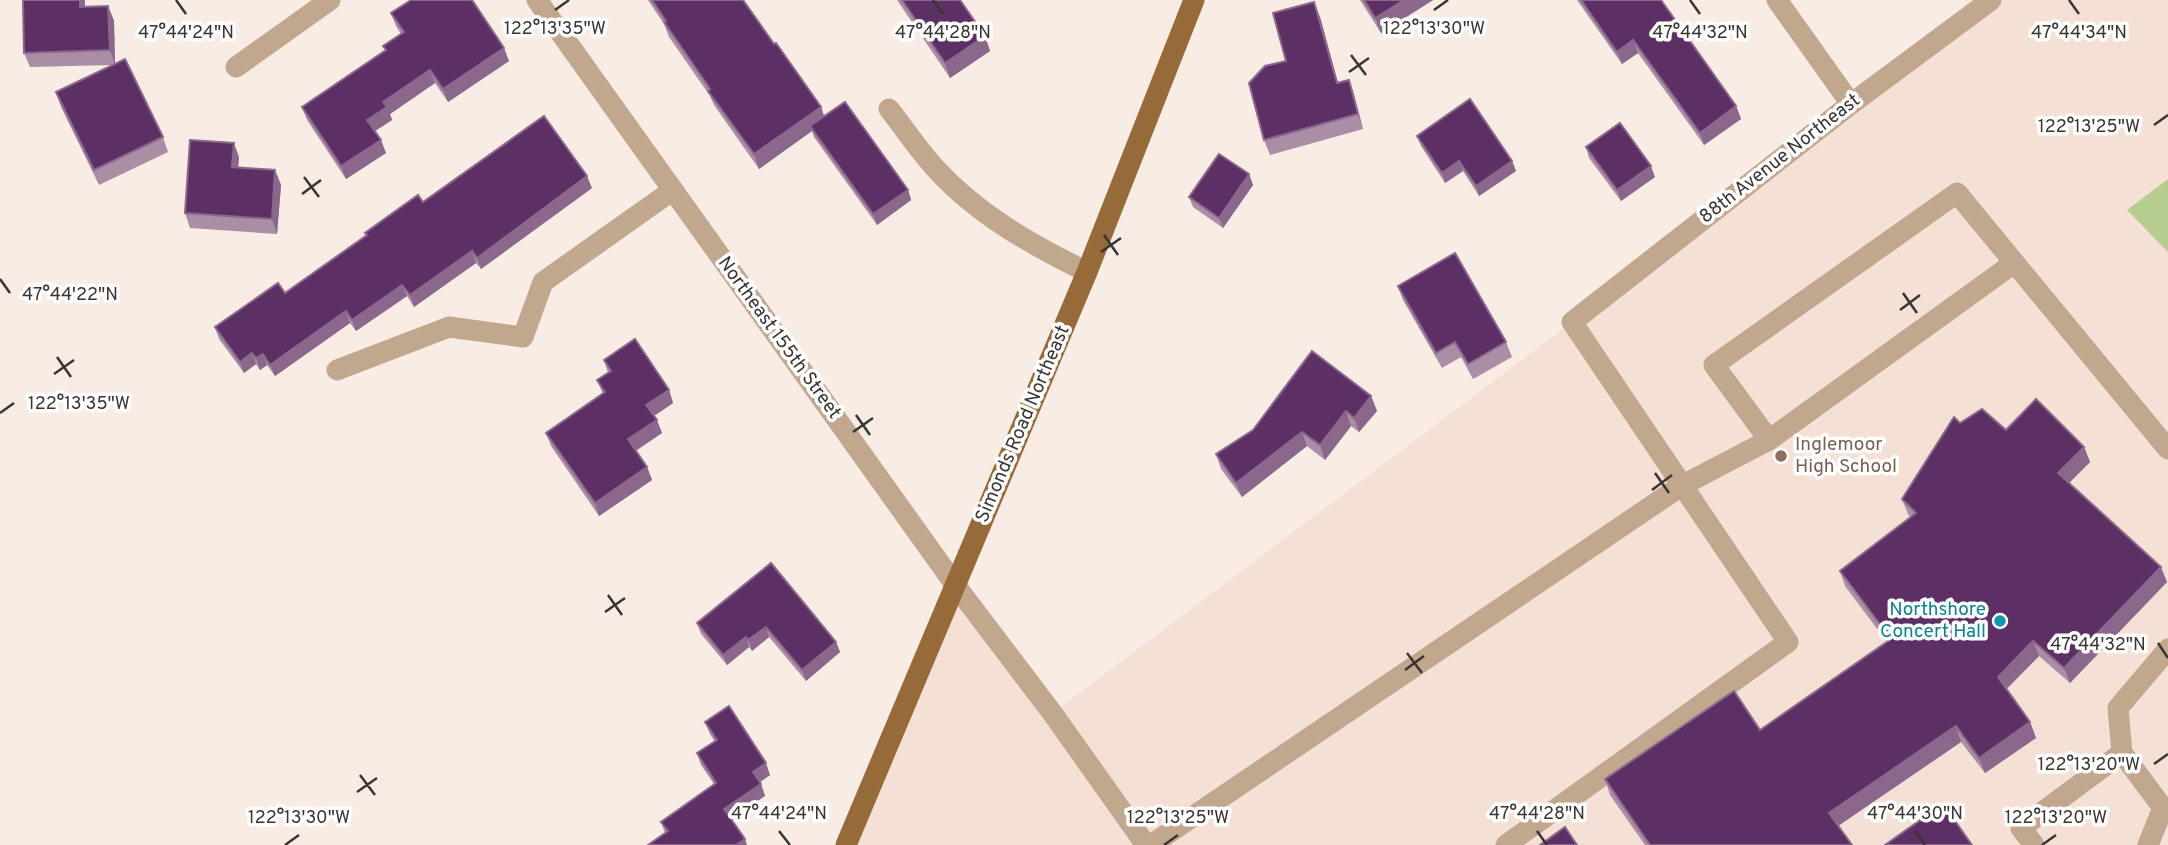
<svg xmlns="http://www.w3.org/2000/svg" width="2168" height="845" font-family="Overpass,sans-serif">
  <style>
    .built { fill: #f4e0d5 }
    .green { fill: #b6cd8f }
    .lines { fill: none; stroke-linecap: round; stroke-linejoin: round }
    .minor { stroke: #c1a78e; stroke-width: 21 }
    .major { stroke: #976a3a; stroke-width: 21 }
    .wall { fill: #aa8ea5 }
    .shaded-wall { fill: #8b688b }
    .building { fill: #5c2f65; stroke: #8b688b; stroke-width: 2 }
    .ticks { fill: none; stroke: #393532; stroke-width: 2.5 }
    .education-dot { fill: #8d6e63; stroke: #fff; stroke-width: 2.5 }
    .culture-dot { fill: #0f9aa8; stroke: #fff; stroke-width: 2.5 }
    .labels { text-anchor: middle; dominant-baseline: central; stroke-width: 7; stroke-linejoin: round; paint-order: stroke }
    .street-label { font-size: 19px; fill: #393532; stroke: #fff }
    .education-label { font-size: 19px; fill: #785e54; stroke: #fff; text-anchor: start }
    .culture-label { font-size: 19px; fill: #0d838f; stroke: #fff; text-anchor: end }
    .ticks-label { font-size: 18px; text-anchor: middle; fill: #393532; stroke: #fff; stroke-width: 7; stroke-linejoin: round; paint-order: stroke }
  </style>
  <rect width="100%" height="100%" fill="#f8ece5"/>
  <path class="built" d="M 1991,0 L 2168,0 L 2168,845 L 846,845 L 956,586 L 1053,713 L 1572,322 Z"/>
  <path class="green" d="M 2168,179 L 2168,252 L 2127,210 Z"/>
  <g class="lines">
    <g class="minor">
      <path d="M 537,0 L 956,586 L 1053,714 L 1146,845"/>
      <path d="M 1777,0 L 1851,104"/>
      <path d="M 236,67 L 330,0"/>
      <path d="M 889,109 C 905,129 919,151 936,169 C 978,215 1032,245 1087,272"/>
      <path d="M 2014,263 L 1769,440 L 1714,365 L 1957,193 L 2168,449"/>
      <path d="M 337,370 L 449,327 L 523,337 L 543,282 L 673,190"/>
      <path d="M 2122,753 L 2163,808 L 2148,845"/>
      <path d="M 1151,845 L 1681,486 L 1769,440"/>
      <path d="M 1506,845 L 1788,642 L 1572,322 L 1851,104 L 1991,0"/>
      <path d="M 2034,845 L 2021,828 L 2122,753 L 2118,708 L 2168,649"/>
    </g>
    <path class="major" d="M 846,845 L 1087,272 L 1194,0"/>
  </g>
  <g class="wall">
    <path d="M 23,0 L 85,0 L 85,7 L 108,6 L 114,21 L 115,64 L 163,137 L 168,152 L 99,185 L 61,107 L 56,92 L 112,65 L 30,67 L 24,53 Z"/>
    <path d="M 648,0 L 743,0 L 774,44 L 821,107 L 824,116 L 908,190 L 911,200 L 877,225 L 814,137 L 812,131 L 759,169 L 714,105 L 710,96 L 669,37 L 664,24 Z"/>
    <path d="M 897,0 L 960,0 L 985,36 L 990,51 L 950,78 Z"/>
    <path d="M 1360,0 L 1433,0 L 1381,33 Z"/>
    <path d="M 1577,0 L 1661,0 L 1736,106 L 1741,119 L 1704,145 L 1638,53 L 1622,64 Z"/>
    <path d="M 391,13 L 509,61 L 448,102 L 435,83 L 390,114 L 392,120 L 375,131 L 386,153 L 346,179 L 307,120 L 302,107 L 385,50 L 383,46 L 401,34 L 396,26 Z"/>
    <path d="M 1320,17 L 1338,83 L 1349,80 L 1354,95 L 1363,129 L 1270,155 L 1264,140 L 1286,61 Z"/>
    <path d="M 1417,136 L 1512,161 L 1516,171 L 1479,196 L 1463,171 L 1445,183 L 1421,146 Z"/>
    <path d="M 1586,147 L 1655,177 L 1621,201 L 1589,158 Z"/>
    <path d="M 239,157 L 238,168 L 275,170 L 281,185 L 277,234 L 190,228 L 185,213 Z"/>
    <path d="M 1249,174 L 1253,185 L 1223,228 L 1193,207 L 1189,197 Z"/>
    <path d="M 592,188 L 481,269 L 476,263 L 414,307 L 407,296 L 356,331 L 350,323 L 275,376 L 267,365 L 260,370 L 256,364 L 244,373 L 219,339 L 215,327 L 285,293 L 366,236 L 365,233 L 423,202 Z"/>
    <path d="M 1398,286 L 1506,342 L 1512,357 L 1473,379 L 1461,357 L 1442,368 L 1403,300 Z"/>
    <path d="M 604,360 L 669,390 L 673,403 L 654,416 L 662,433 L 636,451 L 647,467 L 652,480 L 599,516 L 551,446 L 546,433 L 603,394 L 597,380 L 608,373 Z"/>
    <path d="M 1371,396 L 1377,411 L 1359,432 L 1351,426 L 1325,460 L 1307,446 L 1242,497 L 1221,469 L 1216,454 Z"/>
    <path d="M 1960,423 L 2006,430 L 2084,447 L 2090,462 L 2069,483 L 2167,582 L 2070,683 L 2039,656 L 2007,689 L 2030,722 L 2036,738 L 1985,773 L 1961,742 L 1838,826 L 1852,845 L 1645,845 L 1610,795 L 1605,779 L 1760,730 L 1887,642 L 1845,586 L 1840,571 L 1910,517 L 1908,514 L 1902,499 Z"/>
    <path d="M 771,563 L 836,642 L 840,652 L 806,681 L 769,637 L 752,651 L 749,647 L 727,665 L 701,634 L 697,623 Z"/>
    <path d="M 705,722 L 770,775 L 760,782 L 765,796 L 665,833 L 661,822 L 714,784 L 701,765 L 697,753 L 715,742 L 710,734 Z"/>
  </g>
  <g class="shaded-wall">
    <path d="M 80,0 L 85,0 L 85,22 L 80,7 Z"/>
    <path d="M 1404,0 L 1433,0 L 1381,33 L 1375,18 Z"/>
    <path d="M 1314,2 L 1320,17 L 1342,98 L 1337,83 Z"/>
    <path d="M 108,6 L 114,21 L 115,65 L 110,50 Z"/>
    <path d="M 985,36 L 990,51 L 950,78 L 945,63 Z"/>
    <path d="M 1633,40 L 1638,53 L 1622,64 L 1617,52 Z"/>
    <path d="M 504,48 L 509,61 L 448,102 L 443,89 Z"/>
    <path d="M 430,70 L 435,83 L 390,114 L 392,120 L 372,133 L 367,120 L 383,102 Z"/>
    <path d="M 1349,80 L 1354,95 L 1363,129 L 1358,114 Z"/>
    <path d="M 1736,106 L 1741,119 L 1704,145 L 1700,133 Z"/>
    <path d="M 821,107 L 826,122 L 810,126 L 812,131 L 759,169 L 754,154 Z"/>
    <path d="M 381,140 L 386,153 L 346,179 L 341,166 Z"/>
    <path d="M 234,143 L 239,157 L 237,182 L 232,167 Z"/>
    <path d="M 1459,161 L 1463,171 L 1445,183 L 1442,173 Z"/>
    <path d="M 1512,161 L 1516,171 L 1479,196 L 1476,186 Z"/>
    <path d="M 1651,166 L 1655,177 L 1621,201 L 1617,190 Z"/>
    <path d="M 275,170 L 281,185 L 277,234 L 272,219 Z"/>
    <path d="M 1249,174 L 1253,185 L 1223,228 L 1219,218 Z"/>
    <path d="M 587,176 L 592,188 L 481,269 L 477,258 Z"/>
    <path d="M 908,190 L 911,200 L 877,225 L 873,214 Z"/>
    <path d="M 472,251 L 476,263 L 414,307 L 410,295 Z"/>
    <path d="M 402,285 L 407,296 L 356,331 L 352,320 Z"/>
    <path d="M 346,311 L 350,323 L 275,376 L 270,365 Z"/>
    <path d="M 252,353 L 256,364 L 244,373 L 240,362 Z"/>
    <path d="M 263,354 L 267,365 L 260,370 L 256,358 Z"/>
    <path d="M 669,390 L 673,403 L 651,418 L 646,405 Z"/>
    <path d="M 1371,396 L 1377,411 L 1359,432 L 1354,418 Z"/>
    <path d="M 1346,411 L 1351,426 L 1325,460 L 1320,445 Z"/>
    <path d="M 657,420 L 662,433 L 633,452 L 628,439 Z"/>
    <path d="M 1302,432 L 1307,446 L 1242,497 L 1236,483 Z"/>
    <path d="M 2084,447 L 2090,462 L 2063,489 L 2058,473 Z"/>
    <path d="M 647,467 L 652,480 L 599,516 L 595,503 Z"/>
    <path d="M 2161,567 L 2167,582 L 2070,683 L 2064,668 Z"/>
    <path d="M 766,627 L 769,637 L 752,651 L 748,640 Z"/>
    <path d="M 746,637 L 749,647 L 727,665 L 723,655 Z"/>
    <path d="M 2033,641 L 2039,656 L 2003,692 L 1998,677 Z"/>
    <path d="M 836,642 L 840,652 L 806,681 L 802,670 Z"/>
    <path d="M 2030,722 L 2036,738 L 1985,773 L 1979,758 Z"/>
    <path d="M 1956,726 L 1961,742 L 1835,828 L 1829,813 Z"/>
    <path d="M 766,763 L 770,775 L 757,784 L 753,772 Z"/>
    <path d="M 761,784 L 765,796 L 728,821 L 724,809 Z"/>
    <path d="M 745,839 L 747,845 L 736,845 Z"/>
  </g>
  <g class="building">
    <path d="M 23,0 L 80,0 L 80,7 L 108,6 L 110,50 L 24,53 Z"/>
    <path d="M 411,0 L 472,0 L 504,48 L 443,89 L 430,70 L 383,102 L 387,107 L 367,120 L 381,140 L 341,166 L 302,107 L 386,50 L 383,46 L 404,32 L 391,13 Z"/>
    <path d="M 652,0 L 743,0 L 774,44 L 776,43 L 821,107 L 754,154 L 708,91 L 710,89 L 664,22 L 666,21 Z"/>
    <path d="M 902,0 L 960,0 L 985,36 L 945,63 Z"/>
    <path d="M 1364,0 L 1404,0 L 1375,18 Z"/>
    <path d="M 1581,0 L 1661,0 L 1736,106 L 1700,133 L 1633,40 L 1617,52 Z"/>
    <path d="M 1314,2 L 1337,83 L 1349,80 L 1358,114 L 1264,140 L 1249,83 L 1265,66 L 1286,61 L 1273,13 Z"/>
    <path d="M 125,59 L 163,137 L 94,170 L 56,92 Z"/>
    <path d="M 1470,99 L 1512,161 L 1476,186 L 1459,161 L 1442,173 L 1417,136 Z"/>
    <path d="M 845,102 L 908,190 L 873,214 L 810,126 Z"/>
    <path d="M 544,116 L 587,176 L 477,258 L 472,251 L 410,295 L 402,285 L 352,320 L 346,311 L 270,365 L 263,354 L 256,358 L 252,353 L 240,362 L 215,327 L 278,283 L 285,293 L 367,235 L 365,233 L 418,195 L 423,202 Z"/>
    <path d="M 1620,123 L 1651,166 L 1617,190 L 1586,147 Z"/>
    <path d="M 190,140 L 234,143 L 232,167 L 275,170 L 272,219 L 185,213 Z"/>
    <path d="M 1219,154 L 1249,174 L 1219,218 L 1189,197 Z"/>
    <path d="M 1455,253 L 1506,342 L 1468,364 L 1455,342 L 1436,353 L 1398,286 Z"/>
    <path d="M 635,339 L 669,390 L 646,405 L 657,420 L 628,439 L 647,467 L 595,503 L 546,433 L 605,392 L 597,380 L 611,371 L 604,360 Z"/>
    <path d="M 1312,351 L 1371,396 L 1354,418 L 1346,411 L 1320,445 L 1302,432 L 1236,483 L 1216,454 L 1253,430 Z"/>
    <path d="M 2036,399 L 2084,447 L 2058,473 L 2161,567 L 2064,668 L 2033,641 L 1998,677 L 2030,722 L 1979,758 L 1956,726 L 1829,813 L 1852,845 L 1650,845 L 1605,779 L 1734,691 L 1760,730 L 1891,639 L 1840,571 L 1916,513 L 1902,499 L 1954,417 L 1960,423 L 1982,409 L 2006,430 Z"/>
    <path d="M 771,563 L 836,642 L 802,670 L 766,627 L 748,640 L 746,637 L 723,655 L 697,623 Z"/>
    <path d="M 729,706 L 766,763 L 753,772 L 761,784 L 724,809 L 745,839 L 736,845 L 648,845 L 668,831 L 661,822 L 716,783 L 697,753 L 717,740 L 705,722 Z"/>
    <path d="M 1943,804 L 1972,845 L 1885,845 Z"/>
    <path d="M 1565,827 L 1577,845 L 1540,845 Z"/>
  </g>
  <path class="ticks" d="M 176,0 L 186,14M 933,0 L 943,14M 1690,0 L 1700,14M 2069,0 L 2079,14M 555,10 L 569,0M 1434,10 L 1448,0M 1351,55 L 1366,75M 1349,72 L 1369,58M 2154,125 L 2168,115M 304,177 L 319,197M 302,194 L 321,180M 1104,235 L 1118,255M 1101,252 L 1121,238M 0,279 L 10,293M 1903,293 L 1917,313M 1900,310 L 1920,295M 57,357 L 71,377M 54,374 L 74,360M 0,413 L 14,403M 856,415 L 870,435M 853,432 L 873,418M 1655,473 L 1669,493M 1652,490 L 1672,475M 608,595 L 622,615M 605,612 L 625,598M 2158,643 L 2168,658M 1407,653 L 1422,673M 1405,670 L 1424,656M 2154,764 L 2168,754M 360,775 L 375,795M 357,792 L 377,778M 779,831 L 790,845M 1537,831 L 1547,845M 1915,831 L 1925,845M 285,845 L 299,835M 1164,845 L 1178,835M 2042,845 L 2056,835"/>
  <circle class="education-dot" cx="1781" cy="456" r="7"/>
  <circle class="culture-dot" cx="2000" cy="621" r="7"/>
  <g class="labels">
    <g class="street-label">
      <text transform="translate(1780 159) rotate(-38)">88th Avenue Northeast</text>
      <text transform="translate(779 338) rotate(54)">Northeast 155th Street</text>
      <text transform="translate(1023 424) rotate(-67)">Simonds Road Northeast</text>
    </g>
    <g class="education-label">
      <text x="1795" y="445">Inglemoor<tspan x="1795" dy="22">High School</tspan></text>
    </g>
    <g class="culture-label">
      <text x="1986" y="610">Northshore<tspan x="1986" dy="22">Concert Hall</tspan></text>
    </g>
  </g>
  <g class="ticks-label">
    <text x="1434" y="34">122°13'30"W</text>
    <text x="555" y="34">122°13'35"W</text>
    <text x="186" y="38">47°44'24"N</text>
    <text x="943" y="38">47°44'28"N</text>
    <text x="1700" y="38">47°44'32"N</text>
    <text x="2079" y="38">47°44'34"N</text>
    <text x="2089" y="132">122°13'25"W</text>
    <text x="70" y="300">47°44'22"N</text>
    <text x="79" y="409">122°13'35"W</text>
    <text x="2098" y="650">47°44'32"N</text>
    <text x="2089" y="770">122°13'20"W</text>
    <text x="779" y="819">47°44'24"N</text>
    <text x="1537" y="819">47°44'28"N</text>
    <text x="1915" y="819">47°44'30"N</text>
    <text x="299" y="823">122°13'30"W</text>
    <text x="1178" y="823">122°13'25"W</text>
    <text x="2056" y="823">122°13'20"W</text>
  </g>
</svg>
